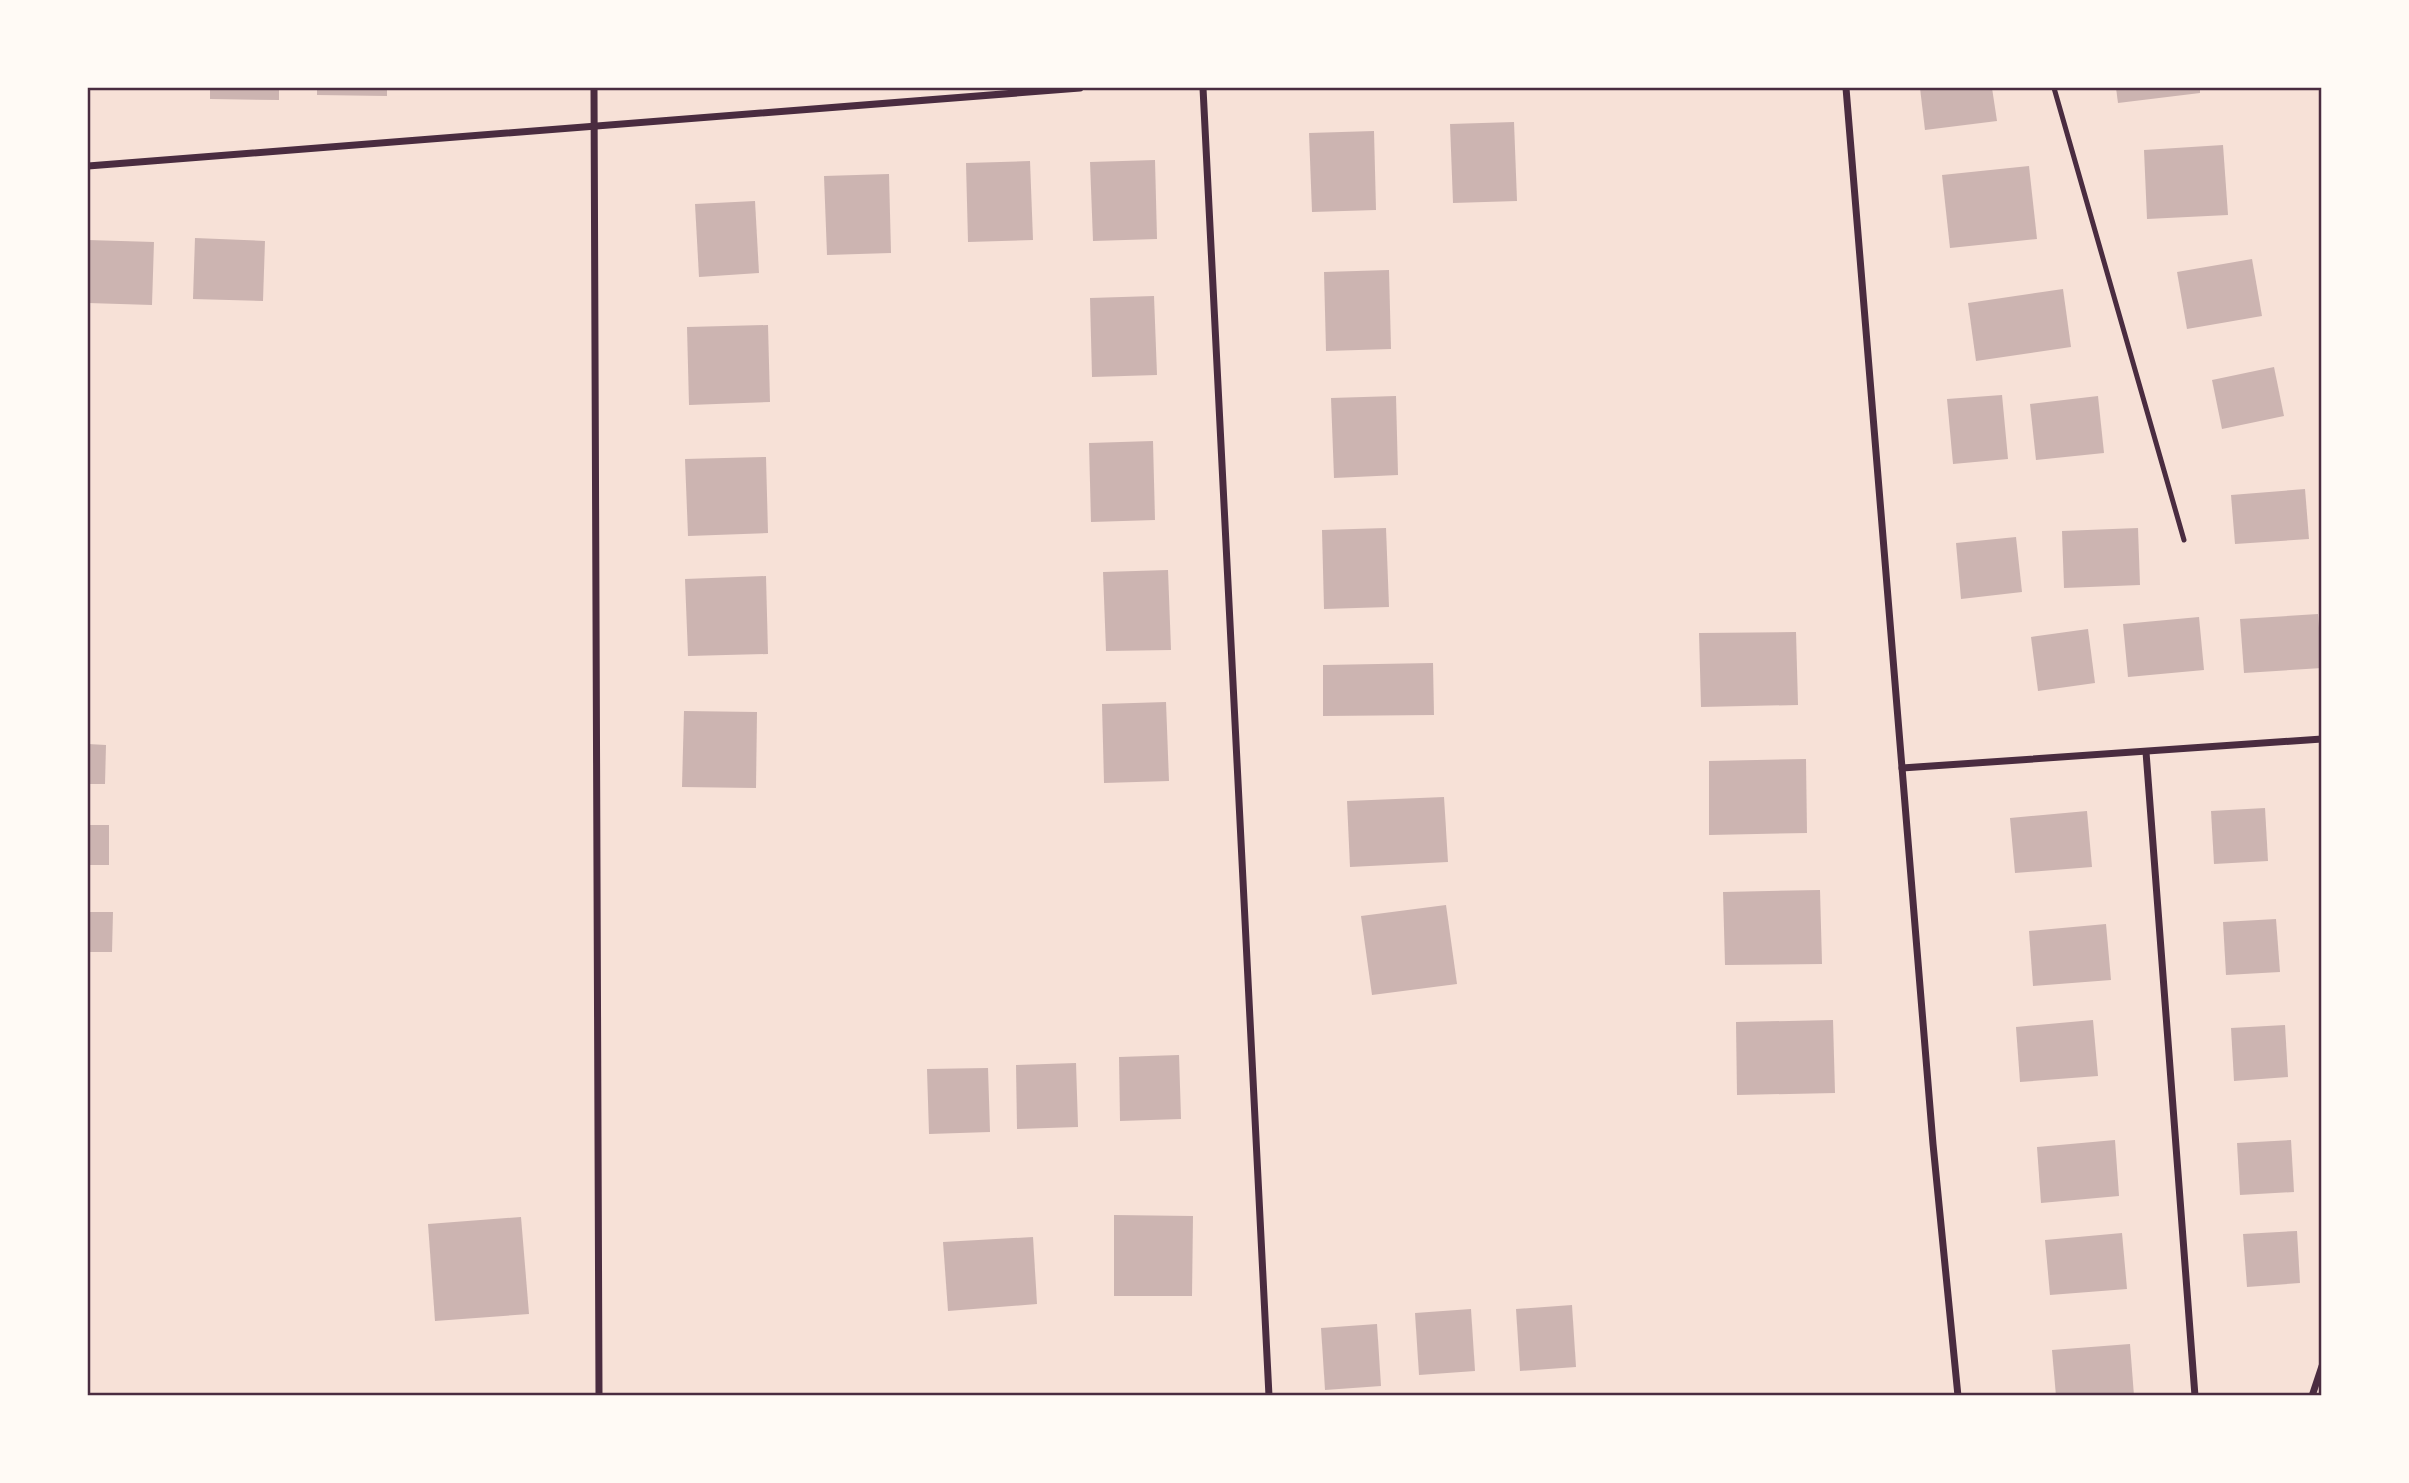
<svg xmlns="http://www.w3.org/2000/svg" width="2409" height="1483" font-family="'Open Sans',sans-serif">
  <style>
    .building { fill: #ccb4b1 }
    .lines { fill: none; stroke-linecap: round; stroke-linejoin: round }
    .service { stroke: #4a2c40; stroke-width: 5 }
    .minor { stroke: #4a2c40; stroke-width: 7 }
    .neatline { fill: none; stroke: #4a2c40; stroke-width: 2.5 }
  </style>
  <rect width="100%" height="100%" fill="#f7e1d7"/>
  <g class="building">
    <path d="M 210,88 L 279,88 L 279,100 L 210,99 Z"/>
    <path d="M 317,88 L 387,88 L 387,96 L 317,95 Z"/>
    <path d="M 1920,88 L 1992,88 L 1997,121 L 1925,130 Z"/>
    <path d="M 2116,88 L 2200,88 L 2200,93 L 2118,103 Z"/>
    <path d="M 1514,122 L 1517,201 L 1453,203 L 1450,124 Z"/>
    <path d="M 1374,131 L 1376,210 L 1312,212 L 1309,133 Z"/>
    <path d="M 2223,145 L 2228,215 L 2147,219 L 2144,150 Z"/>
    <path d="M 1155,160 L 1157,239 L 1093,241 L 1090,162 Z"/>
    <path d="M 1030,161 L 1033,240 L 968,242 L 966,163 Z"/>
    <path d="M 2029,166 L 2037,239 L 1950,248 L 1942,175 Z"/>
    <path d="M 889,174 L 891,253 L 827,255 L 824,176 Z"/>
    <path d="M 755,201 L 759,273 L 699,277 L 695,204 Z"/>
    <path d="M 195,238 L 265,241 L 263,301 L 193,299 Z"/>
    <path d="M 88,240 L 154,242 L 152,305 L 88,303 Z"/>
    <path d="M 2252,259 L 2262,316 L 2187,329 L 2177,272 Z"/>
    <path d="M 1389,270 L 1391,349 L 1326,351 L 1324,272 Z"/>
    <path d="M 2063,289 L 2071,347 L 1976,361 L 1968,303 Z"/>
    <path d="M 1154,296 L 1157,375 L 1092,377 L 1090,298 Z"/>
    <path d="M 768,325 L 770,402 L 689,405 L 687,327 Z"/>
    <path d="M 2274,367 L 2284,416 L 2222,429 L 2212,380 Z"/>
    <path d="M 2002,395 L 2008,459 L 1953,464 L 1947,399 Z"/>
    <path d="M 1396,396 L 1398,475 L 1334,478 L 1331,398 Z"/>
    <path d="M 2098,396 L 2104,453 L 2036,460 L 2030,404 Z"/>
    <path d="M 1153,441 L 1155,520 L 1091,522 L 1089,443 Z"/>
    <path d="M 766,457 L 768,533 L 688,536 L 685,459 Z"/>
    <path d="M 2305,489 L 2309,539 L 2235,544 L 2231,495 Z"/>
    <path d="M 1386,528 L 1389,607 L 1324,609 L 1322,530 Z"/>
    <path d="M 2138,528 L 2140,585 L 2064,588 L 2062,531 Z"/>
    <path d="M 2016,537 L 2022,592 L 1961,599 L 1956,543 Z"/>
    <path d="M 1168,570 L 1171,650 L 1106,651 L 1103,572 Z"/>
    <path d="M 766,576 L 768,654 L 688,656 L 685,579 Z"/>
    <path d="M 2318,614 L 2322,668 L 2244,673 L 2240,619 Z"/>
    <path d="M 2199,617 L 2204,670 L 2128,677 L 2123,624 Z"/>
    <path d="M 2088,629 L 2095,683 L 2038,691 L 2031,637 Z"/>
    <path d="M 1796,632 L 1798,705 L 1701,707 L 1699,633 Z"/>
    <path d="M 1433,663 L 1434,715 L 1323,716 L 1323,665 Z"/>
    <path d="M 1166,702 L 1169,781 L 1104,783 L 1102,704 Z"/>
    <path d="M 684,711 L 757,712 L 756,788 L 682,787 Z"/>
    <path d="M 88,744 L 106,745 L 105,784 L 88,784 Z"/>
    <path d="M 1806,759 L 1807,833 L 1709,835 L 1709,761 Z"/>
    <path d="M 1444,797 L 1448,862 L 1350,867 L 1347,801 Z"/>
    <path d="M 2265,808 L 2268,861 L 2214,864 L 2211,811 Z"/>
    <path d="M 2087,811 L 2092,867 L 2015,873 L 2010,818 Z"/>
    <rect x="88" y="825" width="21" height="40"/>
    <path d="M 1820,890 L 1822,964 L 1725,965 L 1723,892 Z"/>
    <path d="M 1446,905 L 1457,984 L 1372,995 L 1361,916 Z"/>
    <path d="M 88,912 L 113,912 L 112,952 L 88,952 Z"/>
    <path d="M 2276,919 L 2280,972 L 2226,975 L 2223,922 Z"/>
    <path d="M 2106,924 L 2111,980 L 2033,986 L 2029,931 Z"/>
    <path d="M 1833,1020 L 1835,1093 L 1737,1095 L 1736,1022 Z"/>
    <path d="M 2093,1020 L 2098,1076 L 2020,1082 L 2016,1027 Z"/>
    <path d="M 2285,1025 L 2288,1077 L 2234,1081 L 2231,1028 Z"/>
    <path d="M 1179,1055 L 1181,1119 L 1120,1121 L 1119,1057 Z"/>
    <path d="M 1076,1063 L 1078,1127 L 1017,1129 L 1016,1065 Z"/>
    <path d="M 988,1068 L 990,1132 L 929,1134 L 927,1069 Z"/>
    <path d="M 2115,1140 L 2119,1196 L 2041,1203 L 2037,1147 Z"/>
    <path d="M 2291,1140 L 2294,1192 L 2240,1195 L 2237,1143 Z"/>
    <path d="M 1114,1215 L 1193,1216 L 1192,1296 L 1114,1296 Z"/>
    <path d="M 521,1217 L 529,1314 L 435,1321 L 428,1224 Z"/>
    <path d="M 2297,1231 L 2300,1283 L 2247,1287 L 2243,1234 Z"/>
    <path d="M 2122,1233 L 2127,1289 L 2050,1295 L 2045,1240 Z"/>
    <path d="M 1033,1237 L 1037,1304 L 948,1311 L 943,1242 Z"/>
    <path d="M 1572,1305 L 1576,1367 L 1520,1371 L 1516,1309 Z"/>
    <path d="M 1471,1309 L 1475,1371 L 1419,1375 L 1415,1313 Z"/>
    <path d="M 1377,1324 L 1381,1386 L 1325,1390 L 1321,1328 Z"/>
    <path d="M 2130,1344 L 2134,1396 L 2056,1396 L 2052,1350 Z"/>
  </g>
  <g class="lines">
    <path class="service" d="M 2054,88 L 2184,540"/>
    <g class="minor">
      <path d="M 594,88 L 599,1396"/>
      <path d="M 1203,88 L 1269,1396"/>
      <path d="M 1846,88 L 1933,1144 L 1958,1396"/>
      <path d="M 88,166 L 1080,88"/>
      <path d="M 2146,752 L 2195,1396"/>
      <path d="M 1902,768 L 2322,739"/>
      <path d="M 2312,1396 L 2322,1366"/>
    </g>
  </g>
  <rect width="2409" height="1483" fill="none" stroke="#fffaf5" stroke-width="178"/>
  <rect x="89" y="89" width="2231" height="1305" class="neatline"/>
</svg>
